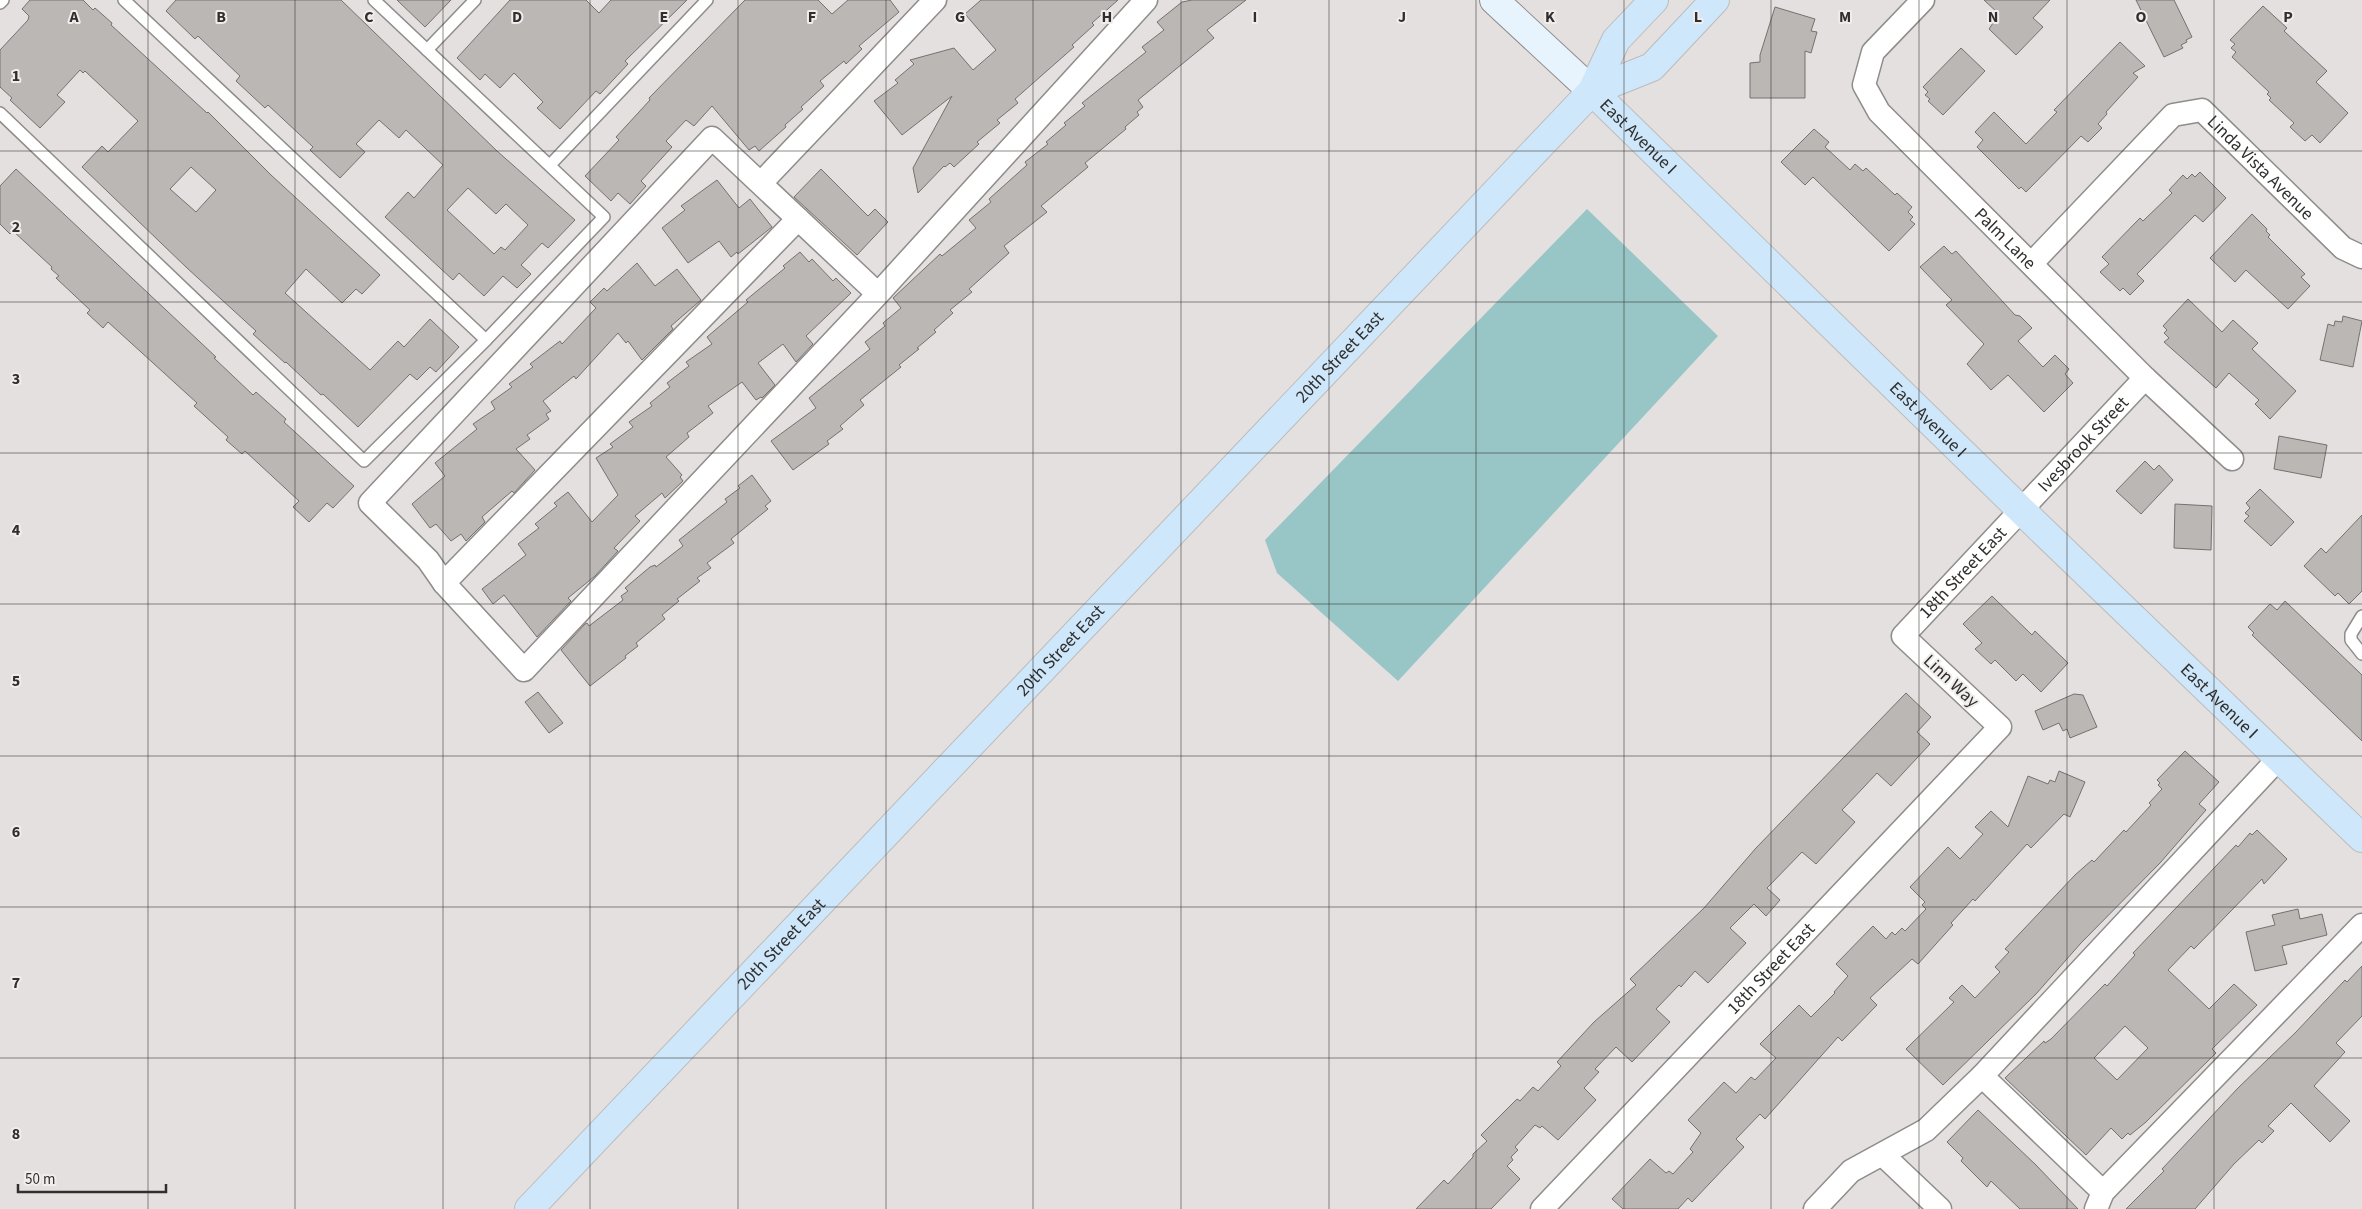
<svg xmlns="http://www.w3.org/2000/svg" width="2362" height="1209" font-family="'Source Sans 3',sans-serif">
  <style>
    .water { fill: #98c5c6 }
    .building { fill: #bab7b5; stroke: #74726f; fill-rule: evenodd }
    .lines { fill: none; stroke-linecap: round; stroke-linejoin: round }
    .lane-casing { stroke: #8f8c8a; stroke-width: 14 }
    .street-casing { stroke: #8f8c8a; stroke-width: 25 }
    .secondary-casing { stroke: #8f8c8a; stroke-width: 30 }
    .primary-casing { stroke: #bdbcbc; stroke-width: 30 }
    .lane { stroke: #fff; stroke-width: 11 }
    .street { stroke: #fff; stroke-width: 22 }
    .secondary { stroke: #e7f3fd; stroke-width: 28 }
    .primary { stroke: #cee7fa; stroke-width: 28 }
    .grid { fill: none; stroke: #302f2e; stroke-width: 1; stroke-opacity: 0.55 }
    .labels { text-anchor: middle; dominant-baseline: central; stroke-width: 4; stroke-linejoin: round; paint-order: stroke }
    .street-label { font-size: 18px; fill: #302f2e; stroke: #f1edec }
    .grid-label { font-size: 16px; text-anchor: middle; font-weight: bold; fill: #302f2e; stroke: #f1edec; stroke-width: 4; stroke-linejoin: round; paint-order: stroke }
  </style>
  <rect width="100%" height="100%" fill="#e4e0df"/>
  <path class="water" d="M 1587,209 L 1718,336 L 1398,681 L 1277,573 L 1265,540 Z"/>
  <g class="building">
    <path d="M 30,0 L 83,0 L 93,10 L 95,8 L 112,23 L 111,25 L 207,113 L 208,112 L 271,175 L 380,275 L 362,294 L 356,289 L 342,303 L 306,269 L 285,293 L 370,370 L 398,341 L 404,347 L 430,319 L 459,347 L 436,372 L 430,367 L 417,380 L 410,374 L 358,427 L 323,394 L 321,395 L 286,362 L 285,363 L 253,334 L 256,331 L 187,268 L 82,167 L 102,146 L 108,152 L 138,121 L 85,71 L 83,73 L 80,70 L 57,95 L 65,102 L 40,128 L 10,100 L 12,98 L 0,87 L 0,50 L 28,20 L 29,16 L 22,9 ZM 191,167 L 216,190 L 196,212 L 170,189 Z"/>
    <path d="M 176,0 L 341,0 L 497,151 L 575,220 L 548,248 L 542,243 L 521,265 L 531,274 L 517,288 L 503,276 L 484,296 L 459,273 L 453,280 L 385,217 L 408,192 L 414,198 L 443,165 L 406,130 L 399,138 L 379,120 L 356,144 L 365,152 L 340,178 L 310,150 L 313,147 L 268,105 L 265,108 L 236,81 L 240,76 L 198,36 L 195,39 L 166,11 ZM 468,188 L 496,214 L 506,204 L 528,225 L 505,250 L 501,247 L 494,254 L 447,210 Z"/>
    <path d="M 397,0 L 451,0 L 425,27 Z"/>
    <path d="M 510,0 L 586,0 L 599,13 L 611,0 L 687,0 L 625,61 L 628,64 L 600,94 L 596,91 L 560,129 L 537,108 L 543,102 L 514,73 L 500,88 L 485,74 L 480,80 L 457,58 Z"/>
    <path d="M 745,0 L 818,0 L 832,14 L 848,0 L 890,0 L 899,12 L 859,46 L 862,49 L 846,64 L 844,61 L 820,81 L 824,86 L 801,107 L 803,109 L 785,125 L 786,127 L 759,151 L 755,146 L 749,150 L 712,106 L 694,126 L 686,120 L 666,141 L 672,147 L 641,181 L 646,186 L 630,204 L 618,193 L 611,201 L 585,176 L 619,140 L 616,137 L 650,100 L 649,98 Z"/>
    <path d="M 981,0 L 1118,0 L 1092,23 L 1094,25 L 1072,45 L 1074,47 L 1015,99 L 1018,103 L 997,120 L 1000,123 L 977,142 L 979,144 L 954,167 L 950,163 L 945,167 L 944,166 L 918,193 L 913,168 L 952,96 L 902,135 L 874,101 L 898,83 L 895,80 L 914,64 L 910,60 L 954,48 L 973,70 L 996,50 L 965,14 Z"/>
    <path d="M 1192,0 L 1246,0 L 1207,30 L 1214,38 L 1138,100 L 1143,107 L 1137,112 L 1139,115 L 1125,127 L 1126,129 L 1085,163 L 1088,167 L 1041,206 L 1047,212 L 1004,246 L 1009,253 L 969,289 L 972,292 L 950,310 L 953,313 L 934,330 L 936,332 L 917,348 L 919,349 L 899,365 L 901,367 L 860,400 L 864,405 L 840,426 L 843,429 L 827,441 L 829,444 L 793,470 L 771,441 L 816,408 L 809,398 L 870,349 L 865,342 L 885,326 L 883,323 L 901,308 L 893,298 L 940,254 L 942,256 L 976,228 L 969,220 L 991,202 L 989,199 L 1027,165 L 1025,162 L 1048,144 L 1046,142 L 1066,125 L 1064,123 L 1085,106 L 1082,103 L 1146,52 L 1142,47 L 1164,30 L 1157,22 L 1182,2 Z"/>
    <path d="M 1984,0 L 2050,0 L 2033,18 L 2043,27 L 2016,55 L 1989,29 L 1999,14 Z"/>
    <path d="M 2136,0 L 2174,0 L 2192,37 L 2186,40 L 2187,42 L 2181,45 L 2183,48 L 2164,57 Z"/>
    <path d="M 2263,6 L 2287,28 L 2284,31 L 2327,71 L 2316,82 L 2348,113 L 2320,143 L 2312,135 L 2305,141 L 2290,127 L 2294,123 L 2269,100 L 2271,98 L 2267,94 L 2269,92 L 2232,57 L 2236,52 L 2231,48 L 2235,44 L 2230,40 Z"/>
    <path d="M 1775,7 L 1815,19 L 1811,31 L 1817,32 L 1811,53 L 1805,51 L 1805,98 L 1750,98 L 1750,63 L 1760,62 L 1760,55 Z"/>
    <path d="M 2120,42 L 2145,66 L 2133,73 L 2138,77 L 2106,112 L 2107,114 L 2098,124 L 2102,128 L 2088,142 L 2081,136 L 2026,192 L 2021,187 L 2019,189 L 1977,147 L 1983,140 L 1975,132 L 1994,112 L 2026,144 L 2057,112 L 2054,110 Z"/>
    <path d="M 1961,48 L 1985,71 L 1943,115 L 1928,101 L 1930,99 L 1925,95 L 1928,92 L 1923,87 Z"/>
    <path d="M 1814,129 L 1829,142 L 1825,147 L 1850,170 L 1855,164 L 1863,171 L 1866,168 L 1895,195 L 1897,193 L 1912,207 L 1908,212 L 1913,217 L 1910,220 L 1915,224 L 1889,251 L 1813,177 L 1805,185 L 1781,162 Z"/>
    <path d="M 16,169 L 216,357 L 214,358 L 253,395 L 256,392 L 286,419 L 284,422 L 354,486 L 333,508 L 327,503 L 309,522 L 293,507 L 299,501 L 245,451 L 242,454 L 226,440 L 228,437 L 194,406 L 197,403 L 108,322 L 103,328 L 87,313 L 90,310 L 56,278 L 59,276 L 51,269 L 52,267 L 13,231 L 10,234 L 0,224 L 0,186 Z"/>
    <path d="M 821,169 L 868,216 L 875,209 L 888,222 L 857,255 L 794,197 Z"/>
    <path d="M 2200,172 L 2226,198 L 2203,222 L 2195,215 L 2143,268 L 2137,274 L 2144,281 L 2130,295 L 2123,288 L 2120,291 L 2100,272 L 2109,264 L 2102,257 L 2140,218 L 2143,221 L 2172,193 L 2169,190 L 2183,175 L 2187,179 L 2192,174 L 2195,177 Z"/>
    <path d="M 717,180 L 739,208 L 750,199 L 772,227 L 738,254 L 737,252 L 731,257 L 719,241 L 688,263 L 662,228 L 685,210 L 681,206 Z"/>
    <path d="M 2252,214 L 2267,229 L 2266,231 L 2270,235 L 2268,237 L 2305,274 L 2301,277 L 2310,286 L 2288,309 L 2246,270 L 2235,282 L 2210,258 Z"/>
    <path d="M 1944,246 L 1952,254 L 1956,251 L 2015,315 L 2020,316 L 2032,328 L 2018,341 L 2043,367 L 2055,355 L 2069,369 L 2065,374 L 2073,383 L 2044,412 L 2008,375 L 1991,390 L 1967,364 L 1984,344 L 1946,305 L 1952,300 L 1920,267 Z"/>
    <path d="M 800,252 L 809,262 L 812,259 L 833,281 L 836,278 L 851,293 L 806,336 L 813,344 L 796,362 L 783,344 L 758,363 L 775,385 L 762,398 L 761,397 L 756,400 L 742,382 L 708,406 L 713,413 L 687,433 L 689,437 L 666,457 L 682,475 L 680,477 L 683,481 L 665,498 L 662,493 L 635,516 L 640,521 L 614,548 L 618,551 L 595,576 L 568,598 L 571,601 L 537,637 L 504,595 L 493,604 L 482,589 L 526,555 L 518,544 L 539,528 L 535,524 L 557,506 L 554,503 L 568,492 L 592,522 L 618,495 L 596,458 L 613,447 L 610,444 L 633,427 L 629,422 L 652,406 L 650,403 L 670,387 L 667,383 L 689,366 L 686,362 L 712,344 L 707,337 L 748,302 L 746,300 L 785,268 L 783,266 Z"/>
    <path d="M 637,263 L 655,286 L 677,269 L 701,300 L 671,326 L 673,329 L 642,360 L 628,341 L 626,343 L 618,333 L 576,379 L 574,376 L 543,401 L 551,411 L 546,414 L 549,419 L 527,435 L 530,439 L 516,449 L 535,470 L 514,493 L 512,491 L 482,517 L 485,522 L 466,541 L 461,534 L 451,541 L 436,524 L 430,528 L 412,504 L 445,476 L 435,463 L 477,429 L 473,424 L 495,409 L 491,402 L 512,387 L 509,384 L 533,367 L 530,364 L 560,341 L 562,344 L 596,308 L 590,302 L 604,288 L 607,291 Z"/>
    <path d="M 2188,299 L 2222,332 L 2233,320 L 2258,343 L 2252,349 L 2296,391 L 2270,419 L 2255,404 L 2259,400 L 2229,373 L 2216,388 L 2164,342 L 2169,338 L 2164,333 L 2167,330 L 2163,326 Z"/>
    <path d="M 2343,316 L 2362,321 L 2353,367 L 2320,360 L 2328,324 L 2334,326 L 2335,321 L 2342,322 Z"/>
    <path d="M 2279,436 L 2327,445 L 2321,478 L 2274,469 Z"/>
    <path d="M 2145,461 L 2154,470 L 2159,465 L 2173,480 L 2141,514 L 2116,491 Z"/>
    <path d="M 752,475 L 771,501 L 765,506 L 768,509 L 731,539 L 734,543 L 707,563 L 711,568 L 697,578 L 700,581 L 677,599 L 679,601 L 662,615 L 665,619 L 636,643 L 638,646 L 625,656 L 626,658 L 590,686 L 561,650 L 585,624 L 587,623 L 589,626 L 623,600 L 621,596 L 628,591 L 625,588 L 650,567 L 655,565 L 656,567 L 683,546 L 679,540 L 727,502 L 725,499 L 740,488 L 738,486 Z"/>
    <path d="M 2260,489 L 2294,522 L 2271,546 L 2244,521 L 2249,516 L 2245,513 L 2250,508 L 2246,503 Z"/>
    <path d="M 2175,504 L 2212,506 L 2211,550 L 2174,548 Z"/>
    <path d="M 2362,515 L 2362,591 L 2349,604 L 2338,593 L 2335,596 L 2304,566 L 2321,548 L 2326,553 Z"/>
    <path d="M 1992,596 L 2032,635 L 2035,631 L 2068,663 L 2041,692 L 2023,674 L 2016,681 L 1995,660 L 1991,664 L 1975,649 L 1982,643 L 1963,624 Z"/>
    <path d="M 2285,601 L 2362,675 L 2362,741 L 2252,635 L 2254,633 L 2248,627 L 2270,604 L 2277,610 Z"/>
    <path d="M 538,692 L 563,723 L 549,733 L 525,702 Z"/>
    <path d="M 1906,693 L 1931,717 L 1917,732 L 1930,744 L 1891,786 L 1877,773 L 1863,788 L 1842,810 L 1855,822 L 1816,864 L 1802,852 L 1767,888 L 1780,900 L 1766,916 L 1754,904 L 1730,928 L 1746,943 L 1708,983 L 1695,971 L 1681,987 L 1679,985 L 1656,1009 L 1670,1022 L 1632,1062 L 1616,1047 L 1595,1069 L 1599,1072 L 1584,1088 L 1596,1100 L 1558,1140 L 1542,1126 L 1540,1128 L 1535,1125 L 1515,1147 L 1518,1150 L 1511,1157 L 1513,1160 L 1507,1166 L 1520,1179 L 1491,1209 L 1416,1209 L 1444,1180 L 1448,1184 L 1473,1157 L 1473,1154 L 1487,1141 L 1481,1135 L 1517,1099 L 1520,1101 L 1533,1087 L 1538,1091 L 1561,1066 L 1557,1062 L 1594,1022 L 1636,985 L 1630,979 L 1704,908 L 1756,848 Z"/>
    <path d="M 2074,694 L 2083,695 L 2097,727 L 2070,738 L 2067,729 L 2063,731 L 2059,723 L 2043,730 L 2035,711 Z"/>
    <path d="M 2185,751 L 2219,782 L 2199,804 L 2206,810 L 2160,863 L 2081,943 L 2036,994 L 1943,1085 L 1906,1049 L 1954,1002 L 1949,998 L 1962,985 L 1975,998 L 2000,972 L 1995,967 L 2009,952 L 2005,949 L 2075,875 L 2092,860 L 2094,862 L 2124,830 L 2126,832 L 2151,805 L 2149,803 L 2162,789 L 2158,785 L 2160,783 L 2157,780 Z"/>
    <path d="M 2059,771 L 2085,782 L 2070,817 L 2064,814 L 2031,848 L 2027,844 L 1975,901 L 1973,899 L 1951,923 L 1953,925 L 1918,964 L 1912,959 L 1870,998 L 1877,1005 L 1842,1041 L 1838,1037 L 1765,1119 L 1760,1114 L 1736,1139 L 1744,1147 L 1692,1202 L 1688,1198 L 1678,1209 L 1623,1209 L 1612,1199 L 1650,1159 L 1666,1173 L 1669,1171 L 1673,1174 L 1693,1152 L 1690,1149 L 1701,1133 L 1688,1120 L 1724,1082 L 1736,1093 L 1751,1077 L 1755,1080 L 1776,1058 L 1760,1044 L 1799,1005 L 1811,1017 L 1835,993 L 1834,992 L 1848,976 L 1836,964 L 1873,926 L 1886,939 L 1892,932 L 1895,935 L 1902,928 L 1905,931 L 1926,909 L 1922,905 L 1925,902 L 1910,887 L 1948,847 L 1960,859 L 1983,834 L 1975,827 L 1991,811 L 2008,827 L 2028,776 L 2048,784 L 2050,780 L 2055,782 Z"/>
    <path d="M 2257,830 L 2287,859 L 2264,884 L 2262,879 L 2194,949 L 2191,946 L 2168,970 L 2209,1009 L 2234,984 L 2257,1005 L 2212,1049 L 2216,1053 L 2146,1122 L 2130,1135 L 2128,1133 L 2122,1139 L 2111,1128 L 2086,1155 L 2005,1078 L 2044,1041 L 2045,1043 L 2051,1039 L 2105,984 L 2107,986 L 2135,955 L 2133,953 L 2236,845 L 2238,847 L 2250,833 L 2252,835 ZM 2125,1026 L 2148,1048 L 2117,1080 L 2094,1058 Z"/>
    <path d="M 2298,909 L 2300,919 L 2322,914 L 2327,935 L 2282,946 L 2287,964 L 2255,971 L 2246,932 L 2275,925 L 2272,915 Z"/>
    <path d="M 2362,966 L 2362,1016 L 2336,1043 L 2345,1052 L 2314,1086 L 2350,1121 L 2330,1142 L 2291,1103 L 2268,1126 L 2274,1131 L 2262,1143 L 2259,1140 L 2234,1164 L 2195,1209 L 2126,1209 L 2164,1171 L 2162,1169 L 2238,1088 L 2296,1032 L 2345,980 L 2347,982 Z"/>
    <path d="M 1978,1110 L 2036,1165 L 2078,1209 L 2020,1209 L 1991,1181 L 1987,1187 L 1961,1161 L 1963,1158 L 1947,1142 Z"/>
  </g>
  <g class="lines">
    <g class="lane-casing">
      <g id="lane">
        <path d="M 124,0 L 486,340"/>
        <path d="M 0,3 L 3,0"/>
        <path d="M 427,50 L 475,0"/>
        <path d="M 0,113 L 364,461 L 486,340 L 604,217 L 374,0"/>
        <path d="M 550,165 L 707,0"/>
        <path d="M 2362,616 L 2351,634 L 2351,640 L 2362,654"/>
      </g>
    </g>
    <g class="street-casing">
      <g id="street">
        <path id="s1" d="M 1923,0 L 1873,52 L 1864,85 L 1879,112 L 2145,378 L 2232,459"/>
        <path d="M 761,183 L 935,0"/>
        <path id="s2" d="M 2032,263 L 2173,115 L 2202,110 L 2343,248 L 2362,257"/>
        <path d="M 878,294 L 712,138 L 370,503 L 428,560 L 444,583 L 524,670 L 878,294 L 1146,0"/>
        <path d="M 444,583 L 798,219"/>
        <path d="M 1982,1076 L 2103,1192"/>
        <path d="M 1883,1155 L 1940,1209"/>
        <path id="s3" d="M 1542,1209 L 2000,727 L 1903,636 L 2145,378"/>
        <path d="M 1815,1209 L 1851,1171 L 1926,1130 L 1982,1076 L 2279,758"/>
        <path d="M 2096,1209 L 2103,1192 L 2362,925"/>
      </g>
    </g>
    <g class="secondary-casing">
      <path id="secondary" d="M 1494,0 L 1592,91"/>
    </g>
    <g class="primary-casing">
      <g id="primary">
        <path id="s4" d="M 1592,91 L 2021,510 L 2362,838"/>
        <path d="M 1592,91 L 1652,67 L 1715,0"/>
        <path id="s5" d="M 529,1209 L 1592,91 L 1616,40 L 1654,0"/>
      </g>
    </g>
    <use href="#lane" class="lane"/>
    <use href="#street" class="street"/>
    <use href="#secondary" class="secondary"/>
    <use href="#primary" class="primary"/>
  </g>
  <path class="grid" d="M 148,0 L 148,1209M 295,0 L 295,1209M 443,0 L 443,1209M 590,0 L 590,1209M 738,0 L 738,1209M 886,0 L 886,1209M 1033,0 L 1033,1209M 1181,0 L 1181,1209M 1329,0 L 1329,1209M 1476,0 L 1476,1209M 1624,0 L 1624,1209M 1771,0 L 1771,1209M 1919,0 L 1919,1209M 2067,0 L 2067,1209M 2214,0 L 2214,1209M 0,151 L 2362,151M 0,302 L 2362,302M 0,453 L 2362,453M 0,604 L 2362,604M 0,756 L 2362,756M 0,907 L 2362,907M 0,1058 L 2362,1058"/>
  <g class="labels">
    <g class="street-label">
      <text stroke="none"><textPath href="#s4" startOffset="65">East Avenue I</textPath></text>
      <text stroke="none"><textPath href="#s2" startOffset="316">Linda Vista Avenue</textPath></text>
      <text stroke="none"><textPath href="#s1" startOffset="316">Palm Lane</textPath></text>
      <text stroke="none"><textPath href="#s5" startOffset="1176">20th Street East</textPath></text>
      <text stroke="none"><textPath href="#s4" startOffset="470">East Avenue I</textPath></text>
      <text stroke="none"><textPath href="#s3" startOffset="1061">Ivesbrook Street</textPath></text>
      <text stroke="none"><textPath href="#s3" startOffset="885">18th Street East</textPath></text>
      <text stroke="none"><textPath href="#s5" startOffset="771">20th Street East</textPath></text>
      <text transform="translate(1951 681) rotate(43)">Linn Way</text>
      <text stroke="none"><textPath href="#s4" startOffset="875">East Avenue I</textPath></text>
      <text stroke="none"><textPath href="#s5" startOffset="366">20th Street East</textPath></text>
      <text stroke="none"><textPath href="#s3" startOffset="332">18th Street East</textPath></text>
    </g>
  </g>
  <g class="grid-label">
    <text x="74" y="22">A</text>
    <text x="221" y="22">B</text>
    <text x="369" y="22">C</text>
    <text x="517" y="22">D</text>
    <text x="664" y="22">E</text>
    <text x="812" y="22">F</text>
    <text x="960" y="22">G</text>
    <text x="1107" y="22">H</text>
    <text x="1255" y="22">I</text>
    <text x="1402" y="22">J</text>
    <text x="1550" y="22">K</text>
    <text x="1698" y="22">L</text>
    <text x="1845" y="22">M</text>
    <text x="1993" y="22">N</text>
    <text x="2141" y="22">O</text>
    <text x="2288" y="22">P</text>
    <text x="16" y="81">1</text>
    <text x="16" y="232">2</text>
    <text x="16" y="384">3</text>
    <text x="16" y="535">4</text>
    <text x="16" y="686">5</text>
    <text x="16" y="837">6</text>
    <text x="16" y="988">7</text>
    <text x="16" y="1139">8</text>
  </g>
  <path d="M18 1184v8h148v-8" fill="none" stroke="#302f2e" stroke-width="2.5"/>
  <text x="25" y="1184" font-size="15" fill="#302f2e" stroke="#f1edec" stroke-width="4" paint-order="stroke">50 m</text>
</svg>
